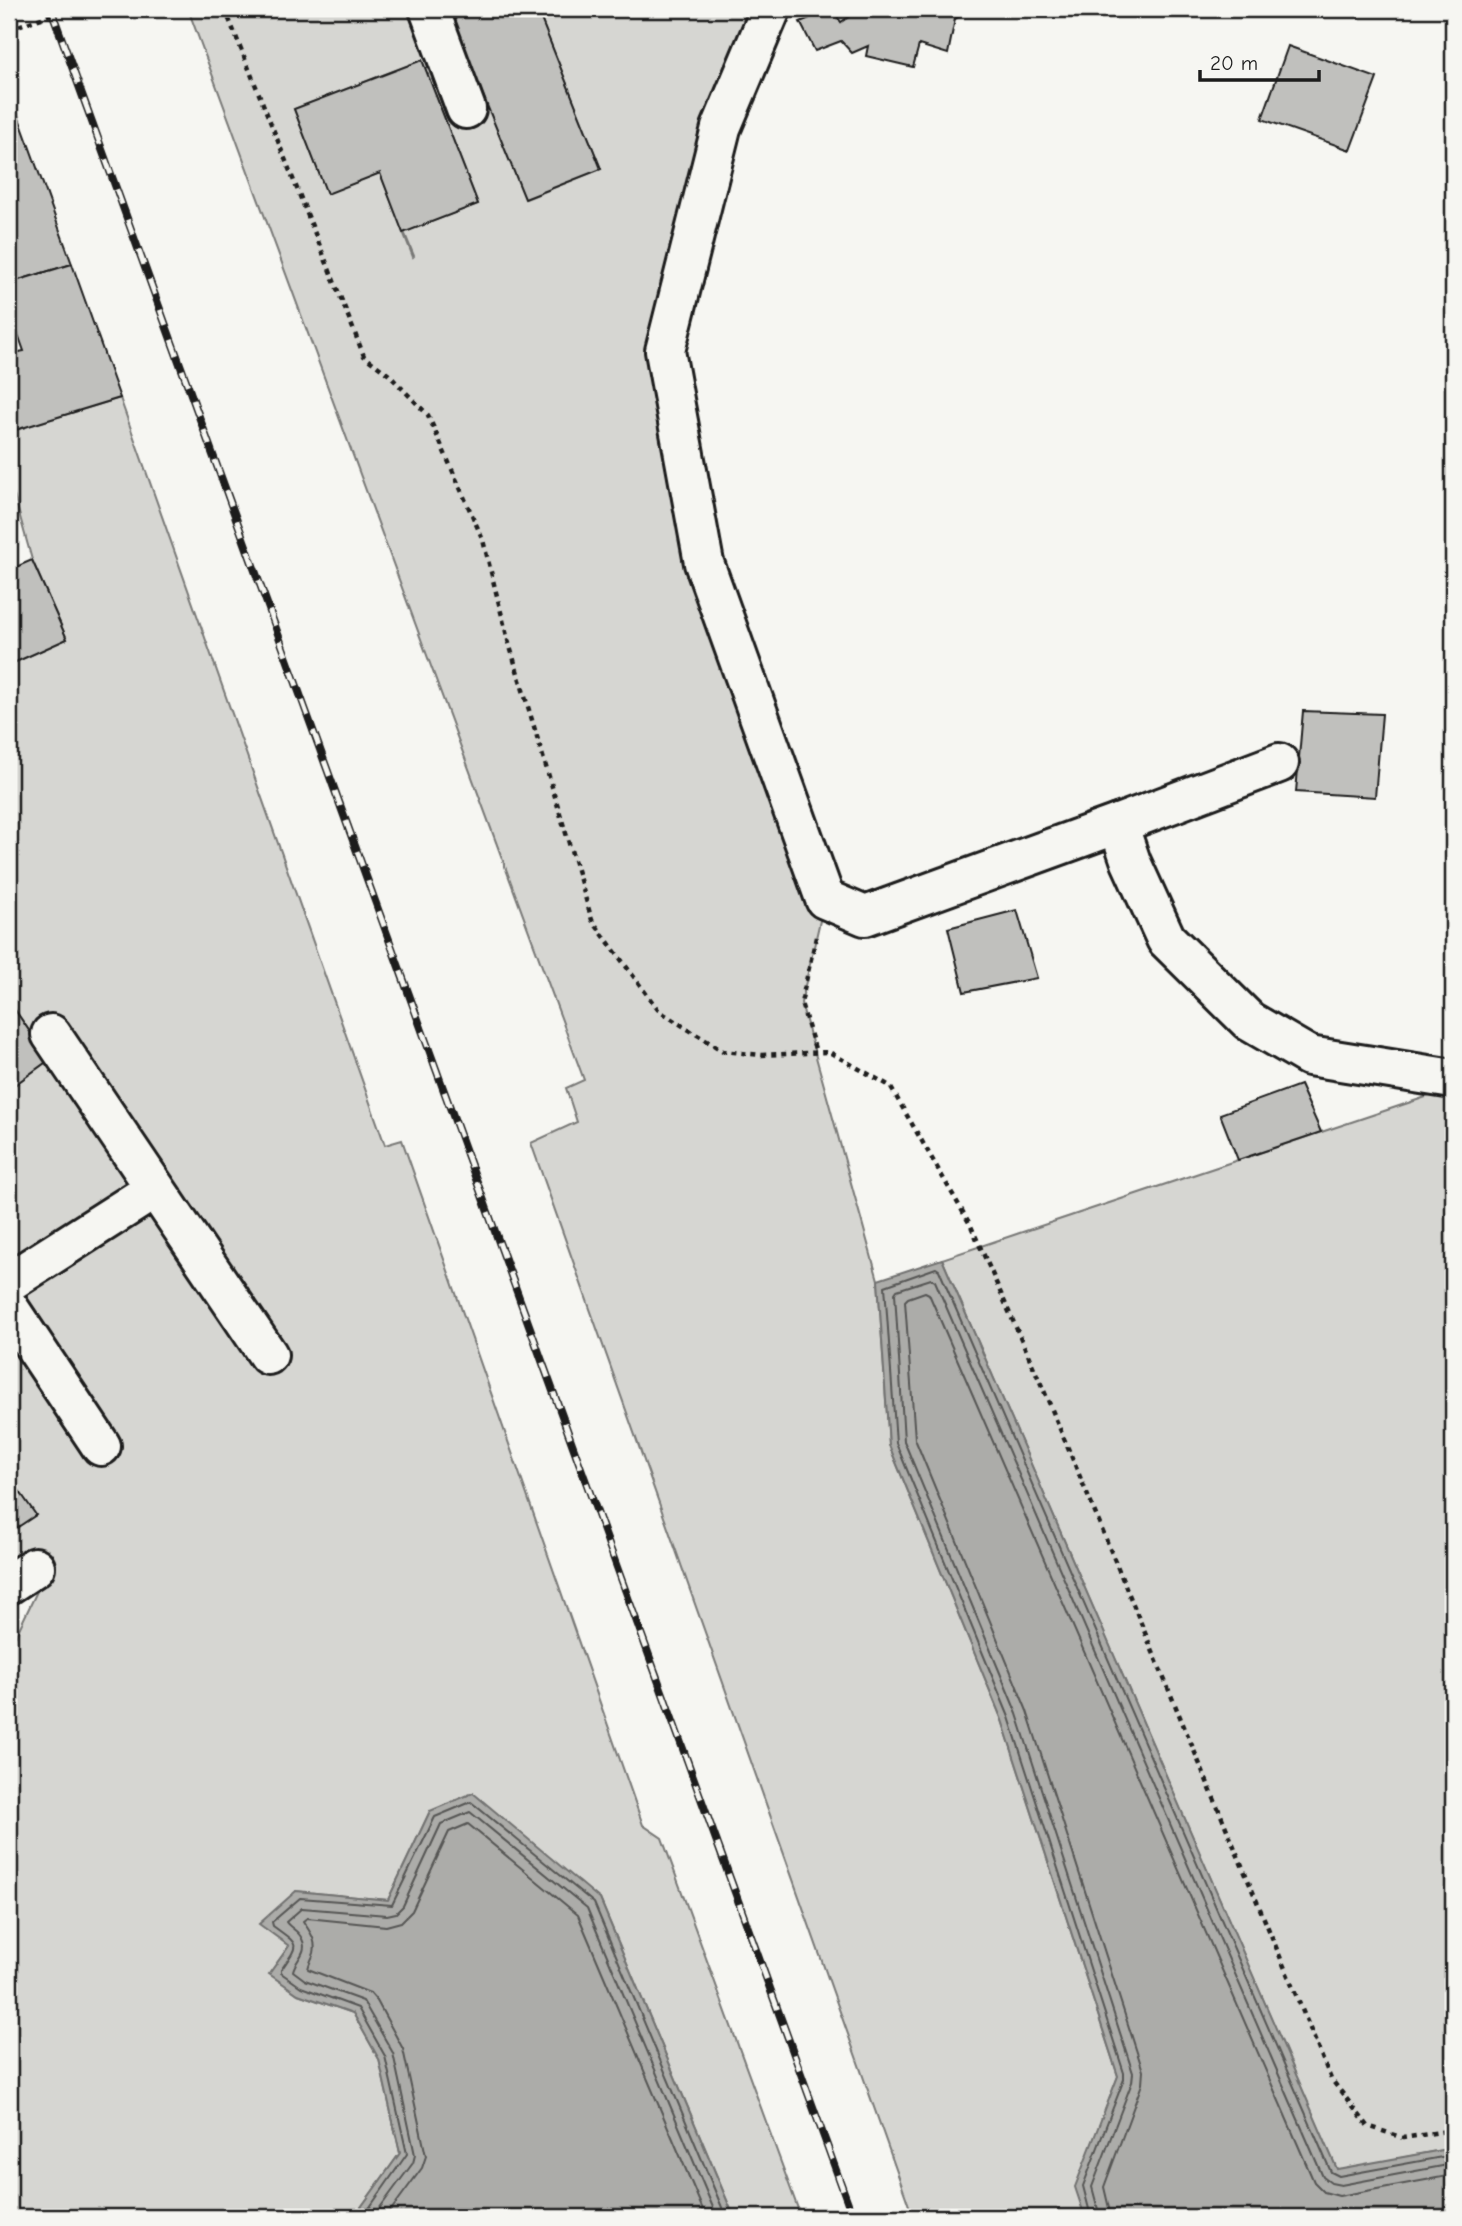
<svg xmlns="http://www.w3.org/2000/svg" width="1462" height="2226" font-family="'Comic Neue',sans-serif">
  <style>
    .green { fill: #d6d6d2; stroke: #797977; stroke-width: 2; fill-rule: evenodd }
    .water { fill: #acaca9; stroke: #727271; stroke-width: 2 }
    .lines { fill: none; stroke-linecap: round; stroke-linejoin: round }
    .shore { stroke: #565654; stroke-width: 2 }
    .building { fill: #c0c0bd; stroke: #1c1c1c; stroke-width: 2 }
    .minor-casing { stroke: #1c1c1c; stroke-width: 44 }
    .path { stroke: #1c1c1c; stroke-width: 4.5; stroke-dasharray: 5 5; stroke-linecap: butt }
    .minor { stroke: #f6f6f2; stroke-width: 38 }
    .rail-casing { stroke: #1c1c1c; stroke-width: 8 }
    .rail { stroke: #f6f6f2; stroke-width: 5; stroke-dasharray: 16; stroke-linecap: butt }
    .path-bridge { stroke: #1c1c1c; stroke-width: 4.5; stroke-dasharray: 5 5; stroke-linecap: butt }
  </style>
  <rect width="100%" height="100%" fill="#f6f6f2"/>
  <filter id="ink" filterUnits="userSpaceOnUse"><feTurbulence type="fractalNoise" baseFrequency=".0143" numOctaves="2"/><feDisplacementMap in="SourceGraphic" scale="14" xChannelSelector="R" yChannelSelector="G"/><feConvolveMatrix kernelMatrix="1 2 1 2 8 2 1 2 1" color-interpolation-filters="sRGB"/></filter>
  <g filter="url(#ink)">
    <g class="green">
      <path d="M 188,9 L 448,9 L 526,199 L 601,169 L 537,9 L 771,9 L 665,351 L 704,563 L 825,899 L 801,1003 L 878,1280 L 889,1445 L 1002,1720 L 1118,2076 L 1076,2187 L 1085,2217 L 913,2217 L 531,1143 L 577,1122 L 566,1088 L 584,1080 ZM 422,60 L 478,204 L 404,232 L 414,256 L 413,257 L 380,173 L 327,193 L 294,109 Z"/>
      <path d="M 120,398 L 385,1145 L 402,1140 L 643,1825 L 662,1838 L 801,2217 L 734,2217 L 600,1899 L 430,1811 L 388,1900 L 296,1891 L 289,1946 L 270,1973 L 298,1994 L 353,2013 L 379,2059 L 400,2153 L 354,2217 L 9,2217 L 9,1650 L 50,1564 L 9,1565 L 9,1089 L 49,1060 L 13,1007 L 9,1009 L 9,665 L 67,639 L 32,560 L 9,477 L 9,432 Z"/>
      <path d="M 1453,1088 L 1453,2148 L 1337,2170 L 942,1259 Z"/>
    </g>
    <g class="water">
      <path d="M 942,1259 L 1337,2169 L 1453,2148 L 1453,2217 L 1085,2217 L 1075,2187 L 1118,2076 L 1002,1720 L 889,1445 L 878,1280 Z"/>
      <path d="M 473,1793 L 600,1899 L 734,2217 L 354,2217 L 400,2153 L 379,2059 L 353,2013 L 298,1994 L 269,1974 L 289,1946 L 259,1924 L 296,1891 L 388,1900 L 430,1811 Z"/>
    </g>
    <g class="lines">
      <g class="shore">
        <path d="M 363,2217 L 407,2154 L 385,2056 L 358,2008 L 301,1987 L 281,1973 L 281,1970 C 300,1942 300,1946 273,1926 L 272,1922 L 300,1898 L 392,1905 L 435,1817 L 471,1802 L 594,1903 L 726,2217"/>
        <path d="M 373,2217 L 413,2163 L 415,2155 L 393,2053 L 363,2001 L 305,1980 L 293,1971 C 295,1960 309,1952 302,1939 C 299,1931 290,1928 286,1922 L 302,1908 L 387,1915 L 396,1913 L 403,1906 L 441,1824 L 470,1812 L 587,1908 L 717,2217"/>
        <path d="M 386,2217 L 422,2168 L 426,2156 L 403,2049 L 377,2001 L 370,1993 L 308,1969 C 309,1963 312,1959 314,1953 C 317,1939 309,1931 303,1921 L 307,1918 L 386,1926 L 401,1922 L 412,1911 L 449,1832 L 468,1824 L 578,1915 L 706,2217"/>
        <path d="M 1091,2217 L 1083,2186 L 1124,2079 L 1124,2073 L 1009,1717 L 896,1443 L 885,1286 L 936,1268 L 939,1270 L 1331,2172 L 1339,2176 L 1453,2155"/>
        <path d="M 1100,2217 L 1092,2187 L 1132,2082 L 1133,2073 L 1017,1714 L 904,1441 L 895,1293 L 897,1290 L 931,1279 L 935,1281 L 1323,2177 L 1331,2183 L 1341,2185 L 1453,2164"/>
        <path d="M 1111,2217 L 1104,2187 L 1142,2084 L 1143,2071 L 1027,1711 L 915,1439 L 905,1301 L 908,1298 L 925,1292 L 929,1294 L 1314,2182 L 1324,2192 L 1339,2196 L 1453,2175"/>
      </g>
    </g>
    <g class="building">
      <path d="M 448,9 L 537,9 L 601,169 L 525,199 Z"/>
      <path d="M 832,9 L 841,22 L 860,9 L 972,9 L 955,19 L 948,54 L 919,45 L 913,67 L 866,56 L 868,46 L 852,53 L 841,41 L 815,51 L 800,22 Z"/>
      <path d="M 1288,46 L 1377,78 L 1350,150 L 1262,119 Z"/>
      <path d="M 422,60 L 478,204 L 403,233 L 380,173 L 327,194 L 294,109 Z"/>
      <path d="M 9,96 L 11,96 L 72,264 L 9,283 Z"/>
      <path d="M 72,264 L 120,398 L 9,432 L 9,354 L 24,351 L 9,309 L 9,283 Z"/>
      <path d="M 32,560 L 67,639 L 9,665 L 9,570 Z"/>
      <path d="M 1303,711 L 1382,714 L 1375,797 L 1296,792 Z"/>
      <path d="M 1017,910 L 1037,978 L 964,992 L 948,928 Z"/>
      <path d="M 13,1007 L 49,1060 L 9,1089 L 9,1009 Z"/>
      <path d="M 1300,1085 L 1321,1132 L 1238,1160 L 1220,1114 Z"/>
      <path d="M 9,1476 L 36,1515 L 9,1533 Z"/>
    </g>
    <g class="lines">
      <g class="minor-casing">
        <g id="minor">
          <path d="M 429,9 L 466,109"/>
          <path d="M 771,9 L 721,128 L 665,351 L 704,563 L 825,899 L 865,916 L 1118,824 L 1131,862 L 1166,939 L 1249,1021 L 1309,1056 L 1453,1079"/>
          <path d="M 1118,824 L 1279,763"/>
          <path d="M 51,1034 L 268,1355"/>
          <path d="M 9,1282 L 155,1189"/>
          <path d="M 9,1308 L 101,1446"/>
          <path d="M 9,1584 L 35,1567"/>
        </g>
      </g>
      <g class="path">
        <path d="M 225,9 L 364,356 L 388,374 L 428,415 L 483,540 L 508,640 L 592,920 L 659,1011 L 723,1051 L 762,1055 L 829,1052 L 890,1086 L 971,1226 L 1045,1393 L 1331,2079 L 1368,2126 L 1403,2138 L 1453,2130"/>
        <path d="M 816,937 L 801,1003 L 816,1052"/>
      </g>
      <use href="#minor" class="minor"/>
      <g class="rail-casing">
        <path id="rail" d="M 51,9 L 853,2217"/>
      </g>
      <use href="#rail" class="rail"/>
      <path class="path-bridge" d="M 9,29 L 68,9"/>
    </g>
  </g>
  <rect width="1462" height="2226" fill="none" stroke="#f6f6f2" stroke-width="35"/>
  <rect x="18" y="18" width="1427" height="2191" fill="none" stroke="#1c1c1c" stroke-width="2.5" filter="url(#ink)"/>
  <path d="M1200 70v10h119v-10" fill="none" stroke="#1c1c1c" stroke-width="3.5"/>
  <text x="1210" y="70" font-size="21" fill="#1c1c1c" stroke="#f6f6f2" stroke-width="5" paint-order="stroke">20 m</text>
</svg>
